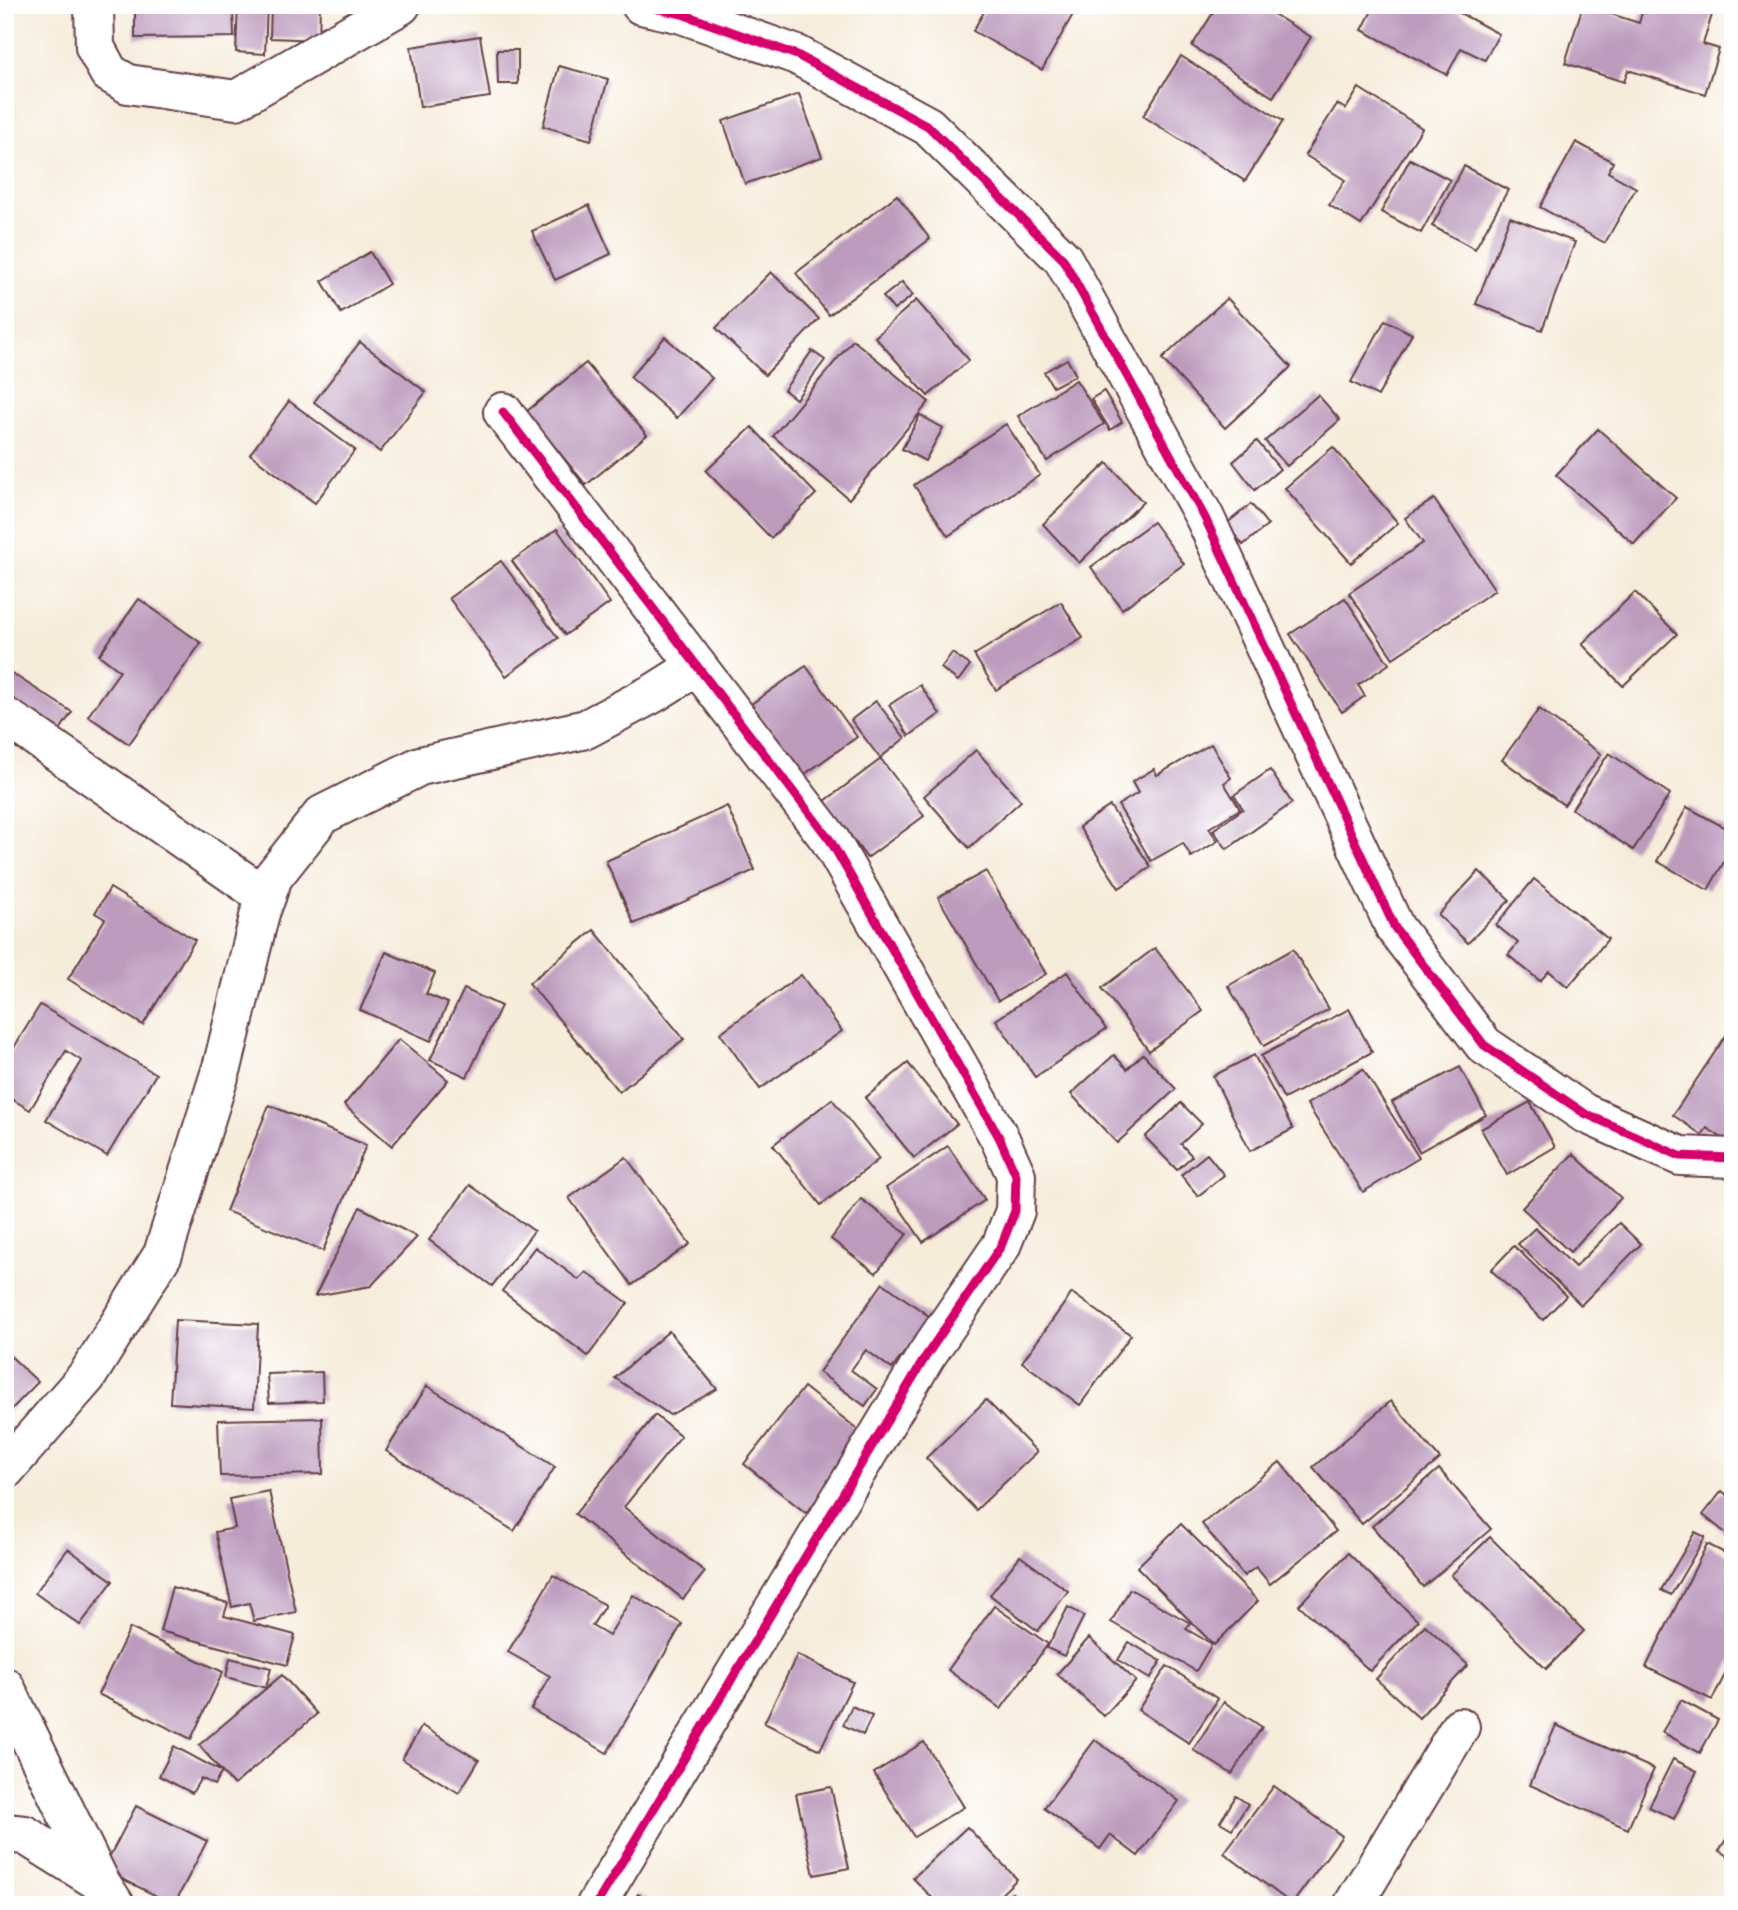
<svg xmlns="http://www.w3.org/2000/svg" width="1738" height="1910" font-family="'Comic Neue',sans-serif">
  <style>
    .building { fill: #bc9bbd }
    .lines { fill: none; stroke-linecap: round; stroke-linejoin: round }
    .minor-casing { stroke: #643e45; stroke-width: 42 }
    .minor { stroke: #fff; stroke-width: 38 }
    .cycleway-casing { stroke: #fff; stroke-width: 13 }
    .cycleway { stroke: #d6006c; stroke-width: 9 }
  </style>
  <rect width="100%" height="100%" fill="#fff"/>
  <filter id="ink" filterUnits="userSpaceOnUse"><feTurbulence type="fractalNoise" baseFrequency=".0143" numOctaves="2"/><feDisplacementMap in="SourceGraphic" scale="14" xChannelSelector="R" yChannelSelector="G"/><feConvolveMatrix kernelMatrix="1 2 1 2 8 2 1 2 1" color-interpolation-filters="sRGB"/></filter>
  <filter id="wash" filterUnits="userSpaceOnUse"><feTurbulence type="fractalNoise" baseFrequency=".00686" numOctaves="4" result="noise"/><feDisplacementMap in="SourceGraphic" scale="28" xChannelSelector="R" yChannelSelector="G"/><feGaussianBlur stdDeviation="1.57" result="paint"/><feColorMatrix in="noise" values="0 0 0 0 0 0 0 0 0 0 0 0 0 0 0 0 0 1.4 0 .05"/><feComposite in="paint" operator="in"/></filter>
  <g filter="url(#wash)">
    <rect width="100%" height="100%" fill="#f6ecda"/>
    <g id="blocks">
      <g class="building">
        <path d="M 135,5 L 233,5 L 234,37 L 135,38 Z"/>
        <path d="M 238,5 L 267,5 L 265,54 L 236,52 Z"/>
        <path d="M 271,5 L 320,5 L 319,40 L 270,38 Z"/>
        <path d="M 988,5 L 1074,5 L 1077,7 L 1042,70 L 973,31 Z"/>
        <path d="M 1218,5 L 1259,5 L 1311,37 L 1273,97 L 1192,46 Z"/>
        <path d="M 1375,5 L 1396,5 L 1400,7 L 1401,5 L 1445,5 L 1499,34 L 1485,60 L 1461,48 L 1447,75 L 1362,30 Z"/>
        <path d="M 1583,5 L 1639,23 L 1644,5 L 1715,5 L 1703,44 L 1719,49 L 1705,94 L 1628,70 L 1624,82 L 1565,63 Z"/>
        <path d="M 480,36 L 490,97 L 420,107 L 411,47 Z"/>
        <path d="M 497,50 L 518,50 L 518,84 L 498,84 Z"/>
        <path d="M 1181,56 L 1283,121 L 1245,181 L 1143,116 Z"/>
        <path d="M 559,66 L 608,79 L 591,140 L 543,126 Z"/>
        <path d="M 1359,88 L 1422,128 L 1361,225 L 1329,205 L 1345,180 L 1305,155 L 1337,104 L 1346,109 Z"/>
        <path d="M 799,94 L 822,157 L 745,184 L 723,121 Z"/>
        <path d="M 1576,142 L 1613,162 L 1608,172 L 1636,188 L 1605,243 L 1540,207 Z"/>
        <path d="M 1410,159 L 1450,180 L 1421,233 L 1381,212 Z"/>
        <path d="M 1464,166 L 1508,190 L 1475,249 L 1432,226 Z"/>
        <path d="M 897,195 L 930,239 L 829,315 L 796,273 Z"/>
        <path d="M 589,205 L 611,254 L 555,280 L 532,231 Z"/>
        <path d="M 1510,217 L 1575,242 L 1542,330 L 1476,304 Z"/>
        <path d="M 370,252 L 389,284 L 341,313 L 322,281 Z"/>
        <path d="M 771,272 L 819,319 L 765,375 L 716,328 Z"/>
        <path d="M 902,282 L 913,295 L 894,310 L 883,297 Z"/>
        <path d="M 1227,298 L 1291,367 L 1225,428 L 1162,359 Z"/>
        <path d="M 916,300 L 969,360 L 928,396 L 875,337 Z"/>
        <path d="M 1385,320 L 1412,334 L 1378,396 L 1351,382 Z"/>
        <path d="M 665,337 L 712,378 L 677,418 L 630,377 Z"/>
        <path d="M 853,340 L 929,402 L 849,499 L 773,436 Z"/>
        <path d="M 360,342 L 426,392 L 380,452 L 314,402 Z"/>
        <path d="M 812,351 L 825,360 L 796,399 L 784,390 Z"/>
        <path d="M 1067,359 L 1076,375 L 1053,387 L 1044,372 Z"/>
        <path d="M 586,363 L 647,435 L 586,485 L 526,412 Z"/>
        <path d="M 1076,380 L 1104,424 L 1047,461 L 1018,416 Z"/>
        <path d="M 1104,391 L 1122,422 L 1110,430 L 1091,399 Z"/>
        <path d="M 1318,395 L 1340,420 L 1287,466 L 1265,441 Z"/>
        <path d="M 289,401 L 355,450 L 315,503 L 250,454 Z"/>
        <path d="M 920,415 L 943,428 L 925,461 L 902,449 Z"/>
        <path d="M 1006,424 L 1040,475 L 948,536 L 914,485 Z"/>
        <path d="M 752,427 L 816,494 L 771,538 L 706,471 Z"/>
        <path d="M 1598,429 L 1676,498 L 1634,544 L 1556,475 Z"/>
        <path d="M 1257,441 L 1280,469 L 1255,490 L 1233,462 Z"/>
        <path d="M 1333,447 L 1398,523 L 1351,563 L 1285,488 Z"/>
        <path d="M 1107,463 L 1143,502 L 1079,563 L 1043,524 Z"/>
        <path d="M 1434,499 L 1495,590 L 1393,658 L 1349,593 L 1423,543 L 1405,518 Z"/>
        <path d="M 1251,504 L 1268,525 L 1243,545 L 1226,524 Z"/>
        <path d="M 1153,522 L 1184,564 L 1122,609 L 1091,567 Z"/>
        <path d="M 557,529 L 610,603 L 565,635 L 512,561 Z"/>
        <path d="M 501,561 L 558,638 L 506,676 L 449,598 Z"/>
        <path d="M 1635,592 L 1677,634 L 1623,686 L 1582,644 Z"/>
        <path d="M 1345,598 L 1389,664 L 1358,685 L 1365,696 L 1342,712 L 1290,634 Z"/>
        <path d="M 139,599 L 201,643 L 129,744 L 88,716 L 120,671 L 99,655 Z"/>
        <path d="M 1061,602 L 1083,638 L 996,690 L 974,655 Z"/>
        <path d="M 952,653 L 970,665 L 958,681 L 941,668 Z"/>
        <path d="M 806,666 L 857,737 L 802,776 L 751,704 Z"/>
        <path d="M 5,669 L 72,712 L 54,739 L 5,708 Z"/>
        <path d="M 920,685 L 940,714 L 909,736 L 889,705 Z"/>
        <path d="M 876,701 L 905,738 L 880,758 L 851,720 Z"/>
        <path d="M 1539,709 L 1601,754 L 1564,805 L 1502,760 Z"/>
        <path d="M 1211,744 L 1231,778 L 1224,783 L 1240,809 L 1209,828 L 1218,841 L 1191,857 L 1183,843 L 1151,861 L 1118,805 L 1138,793 L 1132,782 L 1154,769 L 1157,775 Z"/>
        <path d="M 976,750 L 1021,801 L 969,848 L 924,796 Z"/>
        <path d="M 1609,753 L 1670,794 L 1633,850 L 1572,809 Z"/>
        <path d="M 881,759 L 924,816 L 867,858 L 825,801 Z"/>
        <path d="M 1270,770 L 1292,803 L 1227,849 L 1213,830 L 1243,809 L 1234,795 Z"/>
        <path d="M 727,806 L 755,870 L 634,924 L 606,861 Z"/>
        <path d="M 1110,806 L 1151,867 L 1119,888 L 1079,827 Z"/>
        <path d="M 1687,807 L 1733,832 L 1733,846 L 1708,890 L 1657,861 Z"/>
        <path d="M 986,871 L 1046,974 L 998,1001 L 938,897 Z"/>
        <path d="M 1479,871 L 1510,900 L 1468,943 L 1438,915 Z"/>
        <path d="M 1534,879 L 1608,939 L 1568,987 L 1549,971 L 1540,981 L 1508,955 L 1518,943 L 1496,925 Z"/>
        <path d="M 110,888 L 195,940 L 143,1025 L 68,979 L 105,919 L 95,913 Z"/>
        <path d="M 594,930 L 684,1039 L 619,1092 L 529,983 Z"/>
        <path d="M 1155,948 L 1203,1011 L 1149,1051 L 1102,988 Z"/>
        <path d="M 1293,949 L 1329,1009 L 1264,1046 L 1228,986 Z"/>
        <path d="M 386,952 L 435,973 L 426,994 L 448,1003 L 431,1041 L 360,1010 Z"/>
        <path d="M 1067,972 L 1106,1029 L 1035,1077 L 996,1020 Z"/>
        <path d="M 801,975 L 842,1031 L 760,1089 L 720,1033 Z"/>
        <path d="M 464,989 L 501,1006 L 467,1077 L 430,1060 Z"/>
        <path d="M 40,1005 L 156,1074 L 107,1156 L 46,1120 L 82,1061 L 66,1051 L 30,1110 L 5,1095 L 5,1062 Z"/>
        <path d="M 1349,1009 L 1372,1052 L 1284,1099 L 1261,1056 Z"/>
        <path d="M 1733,1025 L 1733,1145 L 1707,1128 L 1702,1135 L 1673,1115 Z"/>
        <path d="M 399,1039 L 448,1080 L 392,1146 L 344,1105 Z"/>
        <path d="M 1143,1054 L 1176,1089 L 1117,1143 L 1071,1094 L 1114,1055 L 1127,1069 Z"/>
        <path d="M 1254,1055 L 1293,1129 L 1250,1151 L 1213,1076 Z"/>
        <path d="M 908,1063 L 957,1124 L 914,1158 L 865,1098 Z"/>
        <path d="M 1460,1067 L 1486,1115 L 1419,1152 L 1392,1102 Z"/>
        <path d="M 1363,1069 L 1419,1158 L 1363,1192 L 1307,1104 Z"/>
        <path d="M 832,1099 L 879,1159 L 821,1205 L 773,1145 Z"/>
        <path d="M 1530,1102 L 1555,1147 L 1507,1175 L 1481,1129 Z"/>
        <path d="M 1181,1103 L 1202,1124 L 1181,1144 L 1192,1156 L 1177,1170 L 1145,1137 Z"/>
        <path d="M 269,1105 L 366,1145 L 323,1251 L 226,1211 Z"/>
        <path d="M 948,1146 L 985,1200 L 923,1242 L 886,1188 Z"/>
        <path d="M 1207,1154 L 1224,1175 L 1198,1196 L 1181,1175 Z"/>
        <path d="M 1573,1154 L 1621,1198 L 1570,1252 L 1522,1208 Z"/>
        <path d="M 626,1157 L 690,1244 L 632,1285 L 569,1198 Z"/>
        <path d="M 470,1185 L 534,1231 L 492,1286 L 429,1240 Z"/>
        <path d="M 861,1199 L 907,1234 L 876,1273 L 831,1239 Z"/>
        <path d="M 360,1207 L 417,1237 L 371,1286 L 315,1296 Z"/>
        <path d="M 1619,1223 L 1641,1244 L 1581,1305 L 1518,1244 L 1535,1228 L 1575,1267 Z"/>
        <path d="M 1514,1246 L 1566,1296 L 1543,1320 L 1491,1270 Z"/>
        <path d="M 535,1247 L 579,1280 L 586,1272 L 628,1303 L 588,1356 L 502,1291 Z"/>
        <path d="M 883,1283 L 930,1317 L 892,1369 L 866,1350 L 851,1370 L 877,1389 L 865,1406 L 819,1372 Z"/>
        <path d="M 1072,1293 L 1131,1335 L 1080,1405 L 1022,1362 Z"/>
        <path d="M 175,1320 L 258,1324 L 254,1408 L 170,1403 Z"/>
        <path d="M 669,1331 L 717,1389 L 670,1415 L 615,1378 Z"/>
        <path d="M 5,1351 L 38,1382 L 5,1416 Z"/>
        <path d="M 322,1372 L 323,1401 L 269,1403 L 267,1374 Z"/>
        <path d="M 427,1386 L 555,1467 L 514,1531 L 386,1451 Z"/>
        <path d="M 804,1387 L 866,1436 L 806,1513 L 744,1464 Z"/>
        <path d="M 986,1400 L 1037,1452 L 976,1510 L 926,1458 Z"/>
        <path d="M 1391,1401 L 1440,1459 L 1362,1524 L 1313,1467 Z"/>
        <path d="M 655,1415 L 681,1436 L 624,1507 L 705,1572 L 683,1599 L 575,1514 Z"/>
        <path d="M 322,1418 L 323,1474 L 220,1476 L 218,1420 Z"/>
        <path d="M 1280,1462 L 1336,1531 L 1270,1584 L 1256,1567 L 1244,1576 L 1202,1524 Z"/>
        <path d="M 1439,1469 L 1491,1529 L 1423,1587 L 1372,1526 Z"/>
        <path d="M 269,1491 L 296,1612 L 254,1621 L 249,1603 L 232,1607 L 215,1532 L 235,1528 L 229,1499 Z"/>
        <path d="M 1722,1491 L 1733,1500 L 1733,1539 L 1703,1515 Z"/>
        <path d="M 1181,1524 L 1258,1601 L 1214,1645 L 1137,1567 Z"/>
        <path d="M 1695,1532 L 1705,1537 L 1671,1595 L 1661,1590 Z"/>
        <path d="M 1490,1537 L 1584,1631 L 1546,1669 L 1451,1575 Z"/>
        <path d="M 1707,1544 L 1733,1557 L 1733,1659 L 1712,1700 L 1646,1667 Z"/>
        <path d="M 68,1549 L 113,1581 L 80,1625 L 35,1593 Z"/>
        <path d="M 1348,1553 L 1418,1621 L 1370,1671 L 1299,1605 Z"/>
        <path d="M 1020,1556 L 1068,1591 L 1038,1631 L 990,1595 Z"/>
        <path d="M 553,1575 L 605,1605 L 592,1626 L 609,1636 L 633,1595 L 682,1624 L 607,1753 L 531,1709 L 550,1676 L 508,1652 Z"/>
        <path d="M 172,1587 L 228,1603 L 224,1616 L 295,1635 L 287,1665 L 160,1631 Z"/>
        <path d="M 1130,1589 L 1190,1623 L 1186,1629 L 1212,1644 L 1196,1671 L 1111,1622 Z"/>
        <path d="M 994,1606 L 1048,1644 L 1001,1709 L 948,1670 Z"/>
        <path d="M 1068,1607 L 1084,1616 L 1064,1656 L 1047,1648 Z"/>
        <path d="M 1425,1625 L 1468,1665 L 1419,1718 L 1376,1679 Z"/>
        <path d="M 130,1628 L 223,1672 L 191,1739 L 98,1694 Z"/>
        <path d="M 1089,1638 L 1136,1681 L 1104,1716 L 1057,1674 Z"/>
        <path d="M 1129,1642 L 1161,1661 L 1150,1679 L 1118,1660 Z"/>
        <path d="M 797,1655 L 853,1682 L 820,1750 L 764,1723 Z"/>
        <path d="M 230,1658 L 271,1668 L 266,1688 L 226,1677 Z"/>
        <path d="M 1167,1666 L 1218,1699 L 1189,1743 L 1138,1710 Z"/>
        <path d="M 282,1675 L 317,1714 L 234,1785 L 222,1772 L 214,1785 L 201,1778 L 192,1793 L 159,1776 L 174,1746 L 222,1772 L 199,1745 Z"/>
        <path d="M 1681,1700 L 1718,1720 L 1700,1753 L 1662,1732 Z"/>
        <path d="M 1224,1702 L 1262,1727 L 1232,1774 L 1193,1750 Z"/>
        <path d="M 852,1706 L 872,1716 L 863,1735 L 843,1725 Z"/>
        <path d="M 1556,1725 L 1654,1769 L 1628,1829 L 1530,1785 Z"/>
        <path d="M 422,1726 L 479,1760 L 459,1793 L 402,1759 Z"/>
        <path d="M 1095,1740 L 1179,1801 L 1138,1856 L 1110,1835 L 1100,1849 L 1044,1808 Z"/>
        <path d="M 924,1742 L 964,1807 L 914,1837 L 874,1773 Z"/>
        <path d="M 1673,1759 L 1697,1771 L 1674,1819 L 1649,1807 Z"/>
        <path d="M 1274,1786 L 1342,1836 L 1292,1904 L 1224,1853 Z"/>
        <path d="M 831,1787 L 849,1868 L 814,1875 L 796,1794 Z"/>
        <path d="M 1236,1796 L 1248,1804 L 1232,1829 L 1220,1822 Z"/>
        <path d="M 136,1806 L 207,1841 L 174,1905 L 103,1869 Z"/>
        <path d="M 967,1827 L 1017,1879 L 990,1905 L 939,1905 L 913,1878 Z"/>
        <path d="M 1733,1828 L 1733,1859 L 1719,1851 Z"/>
        <path d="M 1012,1893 L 1026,1905 L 1002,1905 Z"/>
        <path d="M 638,1894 L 657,1905 L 632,1905 Z"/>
      </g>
    </g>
  </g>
  <g filter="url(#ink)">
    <use href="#blocks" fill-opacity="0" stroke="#643e45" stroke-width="2"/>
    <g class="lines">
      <g class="minor-casing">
        <g id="minor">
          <path d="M 94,5 L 95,47 L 109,73 L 128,84 L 236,100 L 401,5"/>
          <path d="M 641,5 L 682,14 L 797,55 L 928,126 L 1063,259 L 1205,518 L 1395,928 L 1484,1045 L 1584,1113 L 1680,1156 L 1733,1158"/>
          <path d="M 503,412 L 830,840 L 999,1137 L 1016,1175 L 1015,1211 L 1001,1246 L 926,1356 L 596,1905"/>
          <path d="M 5,717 L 26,730 L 266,897"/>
          <path d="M 5,1470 L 87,1376 L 163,1254 L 223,1064 L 260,913 L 273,877 L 322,815 L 420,766 L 586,729 L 654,693 L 697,666"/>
          <path d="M 5,1687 L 100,1882 L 115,1905"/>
          <path d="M 5,1833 L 25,1835 L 100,1882"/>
          <path d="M 1353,1905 L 1460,1727"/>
        </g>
      </g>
      <use href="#minor" class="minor"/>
      <g class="cycleway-casing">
        <g id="cycleway">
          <path d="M 641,5 L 682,14 L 797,55 L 928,126 L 1063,259 L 1205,518 L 1395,928 L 1484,1045 L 1584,1113 L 1680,1156 L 1733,1158"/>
          <path d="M 503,412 L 830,840 L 999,1137 L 1016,1175 L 1015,1211 L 1001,1246 L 926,1356 L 596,1905"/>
        </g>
      </g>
      <use href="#cycleway" class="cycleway"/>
    </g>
  </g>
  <rect width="1738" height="1910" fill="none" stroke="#fff" stroke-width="28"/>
</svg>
